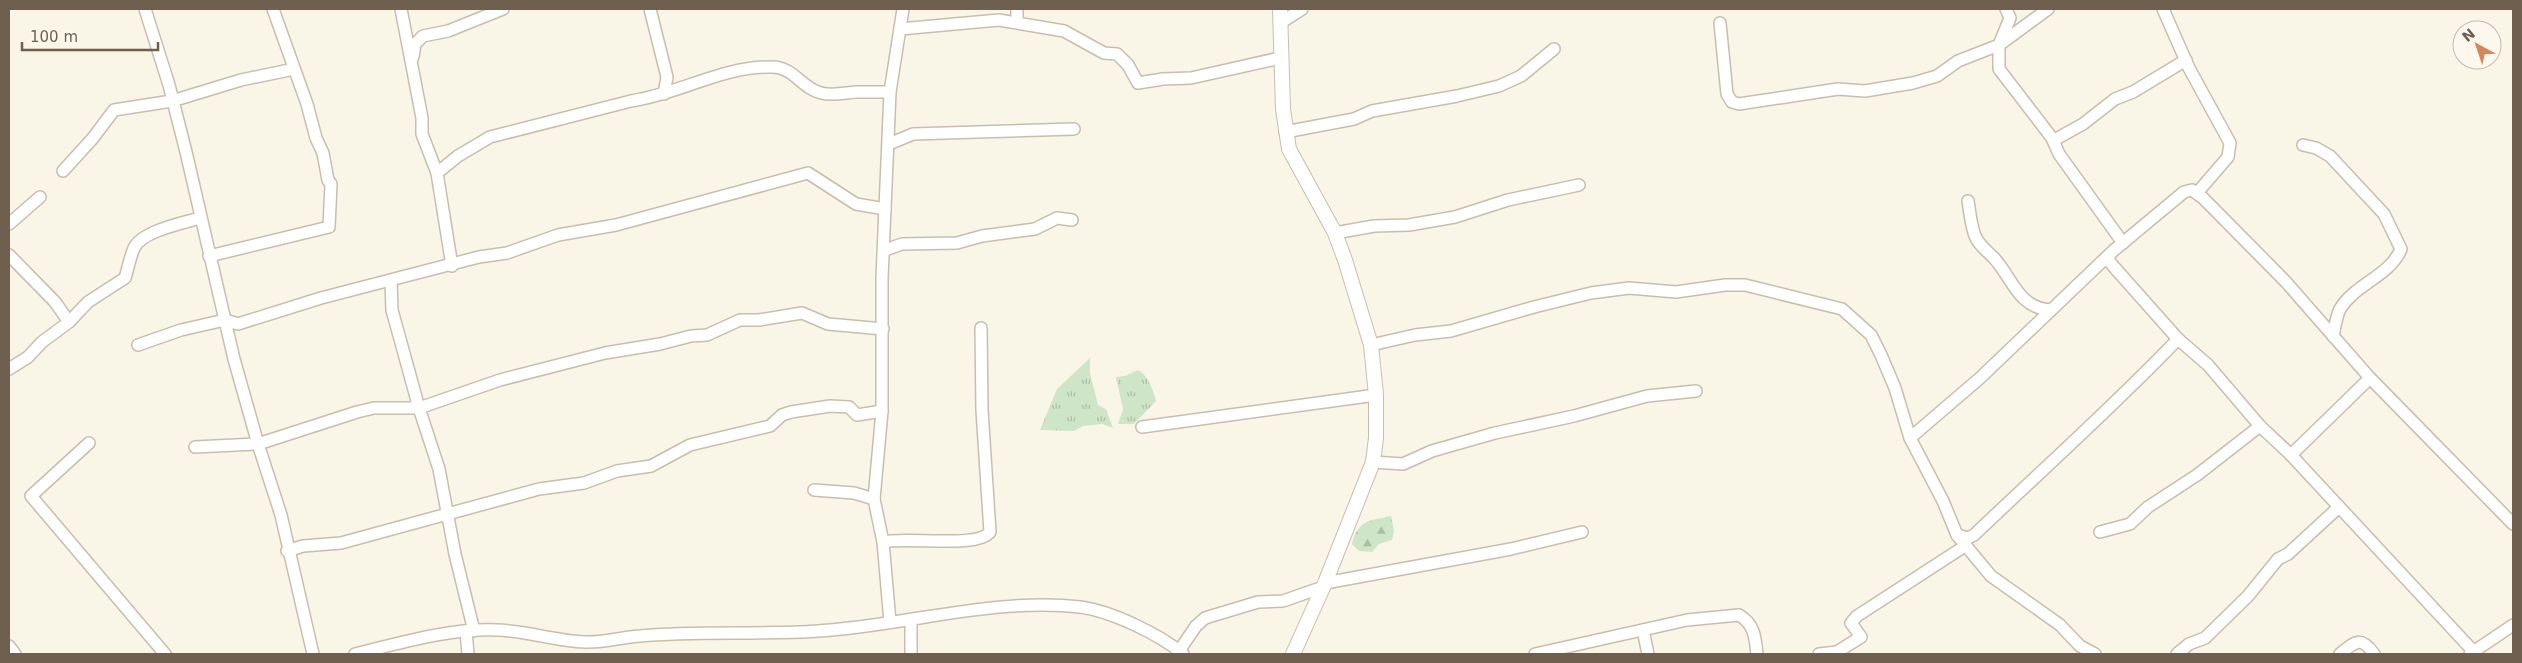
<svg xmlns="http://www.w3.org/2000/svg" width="2522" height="663" font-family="'DejaVu Sans',sans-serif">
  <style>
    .grass { fill: url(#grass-tufts) }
    .forest { fill: url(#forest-firs) }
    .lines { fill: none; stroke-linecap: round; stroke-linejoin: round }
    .minor-casing { stroke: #c9beae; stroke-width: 14 }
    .tertiary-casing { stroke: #c9beae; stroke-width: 16 }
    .minor { stroke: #fff; stroke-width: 11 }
    .tertiary { stroke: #fff; stroke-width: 14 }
  </style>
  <defs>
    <pattern id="grass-tufts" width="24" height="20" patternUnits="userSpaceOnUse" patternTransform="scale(1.25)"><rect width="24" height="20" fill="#cfe5c7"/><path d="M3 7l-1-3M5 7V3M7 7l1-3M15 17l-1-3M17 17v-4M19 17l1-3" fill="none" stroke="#acbda4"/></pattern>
    <pattern id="forest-firs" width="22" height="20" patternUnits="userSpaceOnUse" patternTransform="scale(1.25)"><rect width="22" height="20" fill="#cfe5c7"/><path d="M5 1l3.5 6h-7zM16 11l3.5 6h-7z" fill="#acbda4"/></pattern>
  </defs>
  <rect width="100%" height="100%" fill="#f9f5e7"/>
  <g class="grass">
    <path d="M 1090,358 L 1090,373 L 1098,405 L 1106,409 L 1113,428 L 1102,424 L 1083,426 L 1074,431 L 1040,430 L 1057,389 Z"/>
    <path d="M 1138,370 C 1147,374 1154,391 1156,401 L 1134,424 L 1118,424 L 1123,409 L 1116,377 L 1125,376 Z"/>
  </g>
  <path class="forest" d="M 1391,516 L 1394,531 L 1392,540 L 1379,544 L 1372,552 L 1359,551 L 1352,544 C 1358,520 1368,521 1391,516 Z"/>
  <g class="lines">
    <g class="minor-casing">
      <g id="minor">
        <path d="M 145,9 L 169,85 L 186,152 L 234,359 L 258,444 L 281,515 L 313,654"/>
        <path d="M 401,9 L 422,118 L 422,134 L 437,173 L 452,266"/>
        <path d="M 650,9 L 667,77 L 664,94"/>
        <path d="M 2006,9 L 2010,18 L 1999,45 L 1999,69 L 2052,138 L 2056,139 L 2083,124 L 2115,99 L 2133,92 L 2186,60"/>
        <path d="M 2163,9 L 2189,68 L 2230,143 L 2228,157 L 2197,193"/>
        <path d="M 1017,22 L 1017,9"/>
        <path d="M 1280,23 L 1302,9"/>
        <path d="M 1720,23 L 1727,94 L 1732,102 L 1739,104 L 1838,89 L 1865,91 L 1913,83 L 1937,76 L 1958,61 L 1999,45 L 2048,9"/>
        <path d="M 900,29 L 999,20 L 1064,31 L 1104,53 L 1117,54 L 1128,65 L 1138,83 L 1163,79 L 1191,78 L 1280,58"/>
        <path d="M 413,57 L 415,44 L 423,36 L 448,31 L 503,9"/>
        <path d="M 1285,132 L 1354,119 L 1372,111 L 1457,96 L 1499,86 L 1521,76 L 1554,49"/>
        <path d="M 2052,138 L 2059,154 L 2123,243"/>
        <path d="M 889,144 L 913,134 L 1074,129"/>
        <path d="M 2303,145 L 2316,148 L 2330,156 L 2384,214 L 2401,249 C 2390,276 2355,284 2340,309 C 2336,317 2335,327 2333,336"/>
        <path d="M 63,171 L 93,138 L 114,110 L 172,101 L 241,80 L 294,69"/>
        <path d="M 437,173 L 458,156 L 490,137 L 631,101 C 679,94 722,66 772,67 C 794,67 801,88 821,93 C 833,96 844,93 856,92 C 867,92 879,92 890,92"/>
        <path d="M 1968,201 C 1970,212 1971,228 1976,238 C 1980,246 1988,252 1994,258 C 2013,279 2018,308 2051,310"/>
        <path d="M 9,224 L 40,197"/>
        <path d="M 1335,233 L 1374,226 L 1409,225 L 1455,217 L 1508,200 L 1579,185"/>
        <path d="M 885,250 L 902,244 L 957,243 L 982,236 L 1035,229 L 1057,218 L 1072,220"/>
        <path d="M 9,255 L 55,302 L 69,322"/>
        <path d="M 209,256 L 329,227 L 331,184 L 328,180 L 323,153 L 316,138 L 307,104 L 273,9"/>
        <path d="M 2109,256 L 2109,261 L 2114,267 L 2178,339 L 2208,365 L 2260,426 L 2291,455 L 2474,652"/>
        <path d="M 391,281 L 392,310 L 419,408 L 439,469 L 455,554 L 474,631"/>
        <path d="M 138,345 L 181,330 L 225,320 L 238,324 L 321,298 L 479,257 L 507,253 L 558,235 L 616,225 L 808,173 L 856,204 L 885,209"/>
        <path d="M 1371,345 L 1415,335 L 1451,331 L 1534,307 L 1591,293 L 1629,288 L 1676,292 L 1725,285 L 1745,285 L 1842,309 L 1871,335 L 1881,355 L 1895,388 L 1910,438 L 1943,501 L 1957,535 L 1991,576 L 2060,625 L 2080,646 L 2095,654"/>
        <path d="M 9,369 L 28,357 L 42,342 L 69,322 L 88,302 L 125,278 C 128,269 130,257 134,248 C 142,231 183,223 200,218"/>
        <path d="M 1142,427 L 1376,395"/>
        <path d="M 1910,438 L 1980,378 L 2113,251 L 2184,192 L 2192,190 L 2203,198 L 2286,282 L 2370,378 L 2513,524"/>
        <path d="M 89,443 L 31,496 L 165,654"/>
        <path d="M 195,447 L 258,444 L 357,412 L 374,408 L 419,408 L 500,380 L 605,353 L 660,344 L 691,336 L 707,335 L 740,320 L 759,320 L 802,313 L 828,324 L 883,329"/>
        <path d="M 2291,455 L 2370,378"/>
        <path d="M 1373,462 L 1403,464 L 1432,451 L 1495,433 L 1574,416 L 1647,396 L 1696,391"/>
        <path d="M 814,490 L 854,493 L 874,499"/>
        <path d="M 2100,532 L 2130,524 L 2148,507 L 2197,475 L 2260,426"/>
        <path d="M 1957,535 L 1968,538 L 1974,535 C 2042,470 2113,407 2178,339"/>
        <path d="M 883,542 C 906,536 977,549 990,532 L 982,410 L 981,328"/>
        <path d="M 287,551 L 303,546 L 341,543 L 539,489 L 584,483 L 617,471 L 651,466 L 690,445 L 770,426 L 782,415 L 791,412 L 830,406 L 849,407 L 857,415 L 882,411"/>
        <path d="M 1325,583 L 1511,549 L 1582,532"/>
        <path d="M 911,620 L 911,654"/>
        <path d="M 890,622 L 883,542 L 874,499 L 882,411 L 882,278 L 890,92 L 903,9"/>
        <path d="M 1643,630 L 1648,654"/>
        <path d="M 466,631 L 468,654"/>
        <path d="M 9,646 L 15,654"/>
        <path d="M 1179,651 L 1196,626 L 1205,618 L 1258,602 L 1283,601 L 1323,587"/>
        <path d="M 355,654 C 400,643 450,628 497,630 C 527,631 556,641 585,642 C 604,643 622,637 640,636 C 699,631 759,635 818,631 C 903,626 995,597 1080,607 C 1111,611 1159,634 1183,654"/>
        <path d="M 1535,654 L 1687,620 L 1739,615 C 1755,625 1755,637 1757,654"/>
        <path d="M 1819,654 L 1837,652 L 1861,637 L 1851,623 L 1857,616 L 1965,546"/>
        <path d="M 2177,654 L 2189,644 L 2205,638 L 2248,596 L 2278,559 L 2288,554 L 2339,507"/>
        <path d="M 2340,654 C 2356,641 2361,636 2374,654"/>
        <path d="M 2470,654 L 2513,625"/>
      </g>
    </g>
    <g class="tertiary-casing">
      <path id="tertiary" d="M 1280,9 L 1283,109 L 1289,149 L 1335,233 L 1345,260 L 1371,345 L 1376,395 L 1376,438 L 1373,462 L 1325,583 L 1293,654"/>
    </g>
    <use href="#minor" class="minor"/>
    <use href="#tertiary" class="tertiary"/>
  </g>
  <rect width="2522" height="663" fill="none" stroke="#6f5f4f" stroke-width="20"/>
  <g transform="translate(2477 45) rotate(320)"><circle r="24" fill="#fdf8ed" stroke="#c4bbae"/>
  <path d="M0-4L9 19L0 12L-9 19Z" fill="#d3875c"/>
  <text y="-8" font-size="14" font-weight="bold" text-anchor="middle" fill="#6f5f4f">N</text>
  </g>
  <path d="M22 42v8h136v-8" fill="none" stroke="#6f5f4f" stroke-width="2.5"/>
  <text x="30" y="42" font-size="15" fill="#6f5f4f" stroke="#fdf8ed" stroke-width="4" paint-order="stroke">100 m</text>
</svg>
